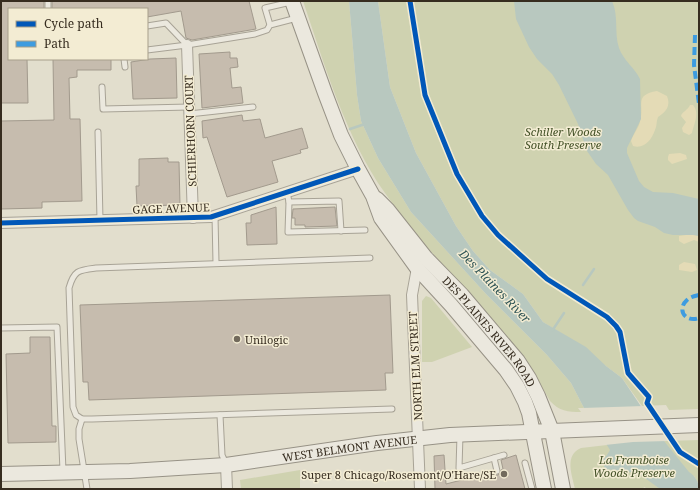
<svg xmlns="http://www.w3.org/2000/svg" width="700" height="490" font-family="'Noto Serif',serif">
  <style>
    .green { fill: #cfd2b0 }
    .sand { fill: #e4dbb6 }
    .water { fill: #b8c8bf }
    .pier { fill: #e2decd }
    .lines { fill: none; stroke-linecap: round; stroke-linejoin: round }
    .stream { stroke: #b8c8bf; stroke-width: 2.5 }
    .building { fill: #c6bcae; stroke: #a29a8d }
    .service-casing { stroke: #a8a396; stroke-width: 7 }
    .minor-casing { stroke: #a8a396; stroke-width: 12 }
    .secondary-casing { stroke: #979286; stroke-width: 16 }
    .service { stroke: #ebe8de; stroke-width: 5 }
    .minor { stroke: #ebe8de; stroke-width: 10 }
    .secondary { stroke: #ebe8de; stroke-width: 14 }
    .quiet { stroke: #3e9ce0; stroke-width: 4; stroke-dasharray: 8 4; stroke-linecap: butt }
    .cycleway-casing { stroke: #f3ecd3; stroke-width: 8 }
    .cycleway { stroke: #0057b8; stroke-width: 5 }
    .poi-dot { fill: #726a5c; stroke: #f3ecd3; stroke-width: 1.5 }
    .labels { text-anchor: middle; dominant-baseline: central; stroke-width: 3; stroke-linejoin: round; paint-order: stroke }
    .street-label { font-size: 11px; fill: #362c1f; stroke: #f3ecd3 }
    .park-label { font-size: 11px; font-style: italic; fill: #435127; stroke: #f3ecd3 }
    .poi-label { font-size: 11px; fill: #362c1f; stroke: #f3ecd3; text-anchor: start }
    .water-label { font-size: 12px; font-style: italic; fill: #2f5455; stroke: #f3ecd3 }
  </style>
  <rect width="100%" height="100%" fill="#e2decd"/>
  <g class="green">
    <path d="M 303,1 L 349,1 L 357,95 L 361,121 L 378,158 L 411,212 L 486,294 L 547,355 L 571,383 L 584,408 L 578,408 L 581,412 C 568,412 559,411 550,401 C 535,373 514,348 493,323 C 457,280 417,239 385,193 C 346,139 324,63 303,1 Z"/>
    <path d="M 378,1 L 699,1 L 699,409 L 669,410 L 666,405 L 642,406 L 622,378 L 564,335 L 543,322 L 523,294 L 490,270 L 473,251 L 456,226 L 416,153 L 390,87 Z"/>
    <path d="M 426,296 L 431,298 L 472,347 L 432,362 L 422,362 L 422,301 Z"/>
    <path d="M 699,440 L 699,485 L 694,476 L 654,484 L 660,489 L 646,489 L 645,487 L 641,489 L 575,489 C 572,475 564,455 581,448 L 633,442 Z"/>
    <path d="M 300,470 L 300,489 L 241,489 L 240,480 Z"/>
  </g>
  <g class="sand">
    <path d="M 657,91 L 667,96 C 671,106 666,112 658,117 C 656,122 657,126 655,130 C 651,141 644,149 633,146 L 631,141 C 633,134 639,128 640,121 C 645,105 633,95 657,91 Z"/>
    <path d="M 690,105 L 693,105 C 700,113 694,124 692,133 L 689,135 L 683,132 L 682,128 L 686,122 L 681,116 C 682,112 688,110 690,105 Z"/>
    <path d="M 680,153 L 686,155 L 687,159 L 672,164 L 668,160 L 668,157 L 669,154 Z"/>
    <path d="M 693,234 L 699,236 L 699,242 L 694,240 L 684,244 L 679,241 L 679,236 Z"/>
    <path d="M 684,262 L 695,264 L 697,270 L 692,272 L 679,270 L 679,265 Z"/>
  </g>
  <g class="water">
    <path d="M 349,1 L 378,1 L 390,87 L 416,153 L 456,226 L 473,251 L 490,270 L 523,294 L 543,322 L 586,347 L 606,366 L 622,378 L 664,441 L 689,472 C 695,476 699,482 699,489 L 660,489 L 638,473 L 605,469 L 602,461 L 607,455 L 610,450 L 584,408 L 571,383 L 547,355 L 486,294 L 411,212 L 378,158 L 361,121 L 357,95 Z"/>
    <path d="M 514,1 L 612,1 C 619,16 614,33 619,48 C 623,60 635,68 640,79 L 641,119 L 627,148 L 627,153 L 639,181 L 644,187 L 653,192 L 673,193 L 699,199 L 699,236 L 693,235 L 673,235 L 664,233 L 655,227 L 638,221 L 634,218 L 628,210 L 608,175 L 596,164 L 587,151 L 578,124 L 559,85 L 552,74 L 537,59 L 529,47 L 516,19 Z"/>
  </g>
  <path class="pier" d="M 644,406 L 667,441 L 633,442 L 605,445 L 582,408 Z"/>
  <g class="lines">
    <g class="stream">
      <path d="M 350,129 L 365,124"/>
      <path d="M 583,285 L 594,269"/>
      <path d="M 552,331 L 564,313"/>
    </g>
  </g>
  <g class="building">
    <path d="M 1,1 L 44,1 L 44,9 L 9,9 L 9,59 L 27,59 L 28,103 L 1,103 Z"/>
    <path d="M 52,1 L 249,1 L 256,29 L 192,40 L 186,38 L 181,11 L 147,17 L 147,9 L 52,9 Z"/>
    <path d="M 230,52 L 230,58 L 237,58 L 238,67 L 230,68 L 232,88 L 241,87 L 243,103 L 202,108 L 199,54 Z"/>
    <path d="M 176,58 L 177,98 L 133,99 L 131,62 L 150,59 Z"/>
    <path d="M 53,59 L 111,59 L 111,70 L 77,70 L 77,77 L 69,78 L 70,119 L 80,119 L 82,201 L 42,202 L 42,208 L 1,209 L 1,121 L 54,120 Z"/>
    <path d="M 242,115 L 243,121 L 260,119 L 265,138 L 302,128 L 308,148 L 300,150 L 301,153 L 272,161 L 278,182 L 227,197 L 207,137 L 203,138 L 202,121 Z"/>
    <path d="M 168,158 L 168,162 L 179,162 L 180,205 L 137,206 L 136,186 L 139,186 L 139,159 Z"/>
    <path d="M 276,207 L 277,244 L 247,245 L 246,223 L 251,223 L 251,215 Z"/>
    <path d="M 335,207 L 337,226 L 305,227 L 305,225 L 295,225 L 295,218 L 292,218 L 293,209 Z"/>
    <path d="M 390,295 L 393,373 L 385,373 L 386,390 L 89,400 L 88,382 L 83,382 L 80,305 Z"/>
    <path d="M 30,337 L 50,337 L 52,426 L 56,426 L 56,442 L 8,443 L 6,354 L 30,353 Z"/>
    <path d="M 444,455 L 446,484 L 493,472 L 495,475 L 498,475 L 501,473 L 501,470 L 503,469 L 501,460 L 516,455 L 525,489 L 435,489 L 434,456 Z"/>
  </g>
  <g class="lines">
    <g class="service-casing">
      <g id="service">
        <path d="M 48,1 L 48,9"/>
        <path d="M 270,25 L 265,8 L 291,2"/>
        <path d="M 147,26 L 166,23 L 187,45"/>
        <path d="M 147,50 L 187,45 L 255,34 L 267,30 L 270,25 L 297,18"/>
        <path d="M 124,59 L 125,67"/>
        <path d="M 102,87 L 103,109 L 189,107"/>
        <path d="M 189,114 L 253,107"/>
        <path d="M 98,132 L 100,220"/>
        <path d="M 287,192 L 289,202 L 288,232 L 365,230"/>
        <path d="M 289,202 L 339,201 L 341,231"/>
        <path d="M 215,216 L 216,263"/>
        <path d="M 370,258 L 96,268 C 79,270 74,270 69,288 L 73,407 L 76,415 L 82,419 L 92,419 L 392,409"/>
        <path d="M 1,328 L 57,327 L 63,471"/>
        <path d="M 220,415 L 222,455 L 226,464"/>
        <path d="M 82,419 L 79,429 L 79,439 L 87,489"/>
        <path d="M 460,435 L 459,468 L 504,455"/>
        <path d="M 494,458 L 497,471"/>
        <path d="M 525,463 L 532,489"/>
      </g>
    </g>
    <g class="minor-casing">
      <g id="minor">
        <path d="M 187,45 L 193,218"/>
        <path d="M 1,223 L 211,217 L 358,169"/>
        <path d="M 417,268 L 412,295 L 420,489"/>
        <path d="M 226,465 L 227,489"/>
      </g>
    </g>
    <g class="secondary-casing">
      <g id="secondary">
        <path d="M 292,1 L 325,93 L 341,135 L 358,169 L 373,196 L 381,218 L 417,268 L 451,305 L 506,370 L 517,386 L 525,402 L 529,413 L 544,489"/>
        <path id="s1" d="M 377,199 L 388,210 L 426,258 L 462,295 L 518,361 L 529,378 L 538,396 L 552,431 L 563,489"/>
        <path id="s2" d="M 1,474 L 130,471 L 226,465 L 377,443 L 450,435 L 699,425"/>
      </g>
    </g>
    <use href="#service" class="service"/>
    <use href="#minor" class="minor"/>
    <use href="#secondary" class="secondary"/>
    <g class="quiet">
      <path d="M 695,35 L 694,65 L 699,104"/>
      <path d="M 699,295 C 695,296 690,297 687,300 C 676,310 686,323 699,318"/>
    </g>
    <g class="cycleway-casing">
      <g id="cycleway">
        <path d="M 410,1 L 425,95 L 457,174 L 482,216 L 498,235 L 547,279 L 607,317 L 616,326 L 620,332 L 628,373 L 649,397 L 647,403 L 680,452 L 699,464"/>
        <path d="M 1,223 L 211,217 L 358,169"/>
      </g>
    </g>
    <use href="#cycleway" class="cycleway"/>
  </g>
  <g class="poi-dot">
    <circle cx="237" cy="339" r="4"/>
    <circle cx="504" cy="474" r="4"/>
  </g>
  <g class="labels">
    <g class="street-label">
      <text transform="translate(190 131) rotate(-92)">SCHIERHORN COURT</text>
      <text transform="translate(171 208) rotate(-2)">GAGE AVENUE</text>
      <text stroke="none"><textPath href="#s1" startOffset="174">DES PLAINES RIVER ROAD</textPath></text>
      <text transform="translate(415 366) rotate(-93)">NORTH ELM STREET</text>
      <text stroke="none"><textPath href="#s2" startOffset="350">WEST BELMONT AVENUE</textPath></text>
    </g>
    <g class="park-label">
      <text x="563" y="131">Schiller Woods<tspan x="563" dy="13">South Preserve</tspan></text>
      <text x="634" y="459">La Framboise<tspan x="634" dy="13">Woods Preserve</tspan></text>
    </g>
    <g class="poi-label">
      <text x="245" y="339">Unilogic</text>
      <text x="496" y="474" text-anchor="end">Super 8 Chicago/Rosemont/O'Hare/SE</text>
    </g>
    <g class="water-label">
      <text transform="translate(495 286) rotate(46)">Des Plaines River</text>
    </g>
  </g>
  <rect width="700" height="490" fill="none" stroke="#362c1f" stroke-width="4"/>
  <rect x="8" y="8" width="140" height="52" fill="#f3ecd3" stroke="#a79f8b"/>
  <rect x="16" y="21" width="20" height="6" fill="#0057b8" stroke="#a79f8b"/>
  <text x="44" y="28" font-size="12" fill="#362c1f">Cycle path</text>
  <rect x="16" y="41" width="20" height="6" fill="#3e9ce0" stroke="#a79f8b"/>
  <text x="44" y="48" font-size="12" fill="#362c1f">Path</text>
</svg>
